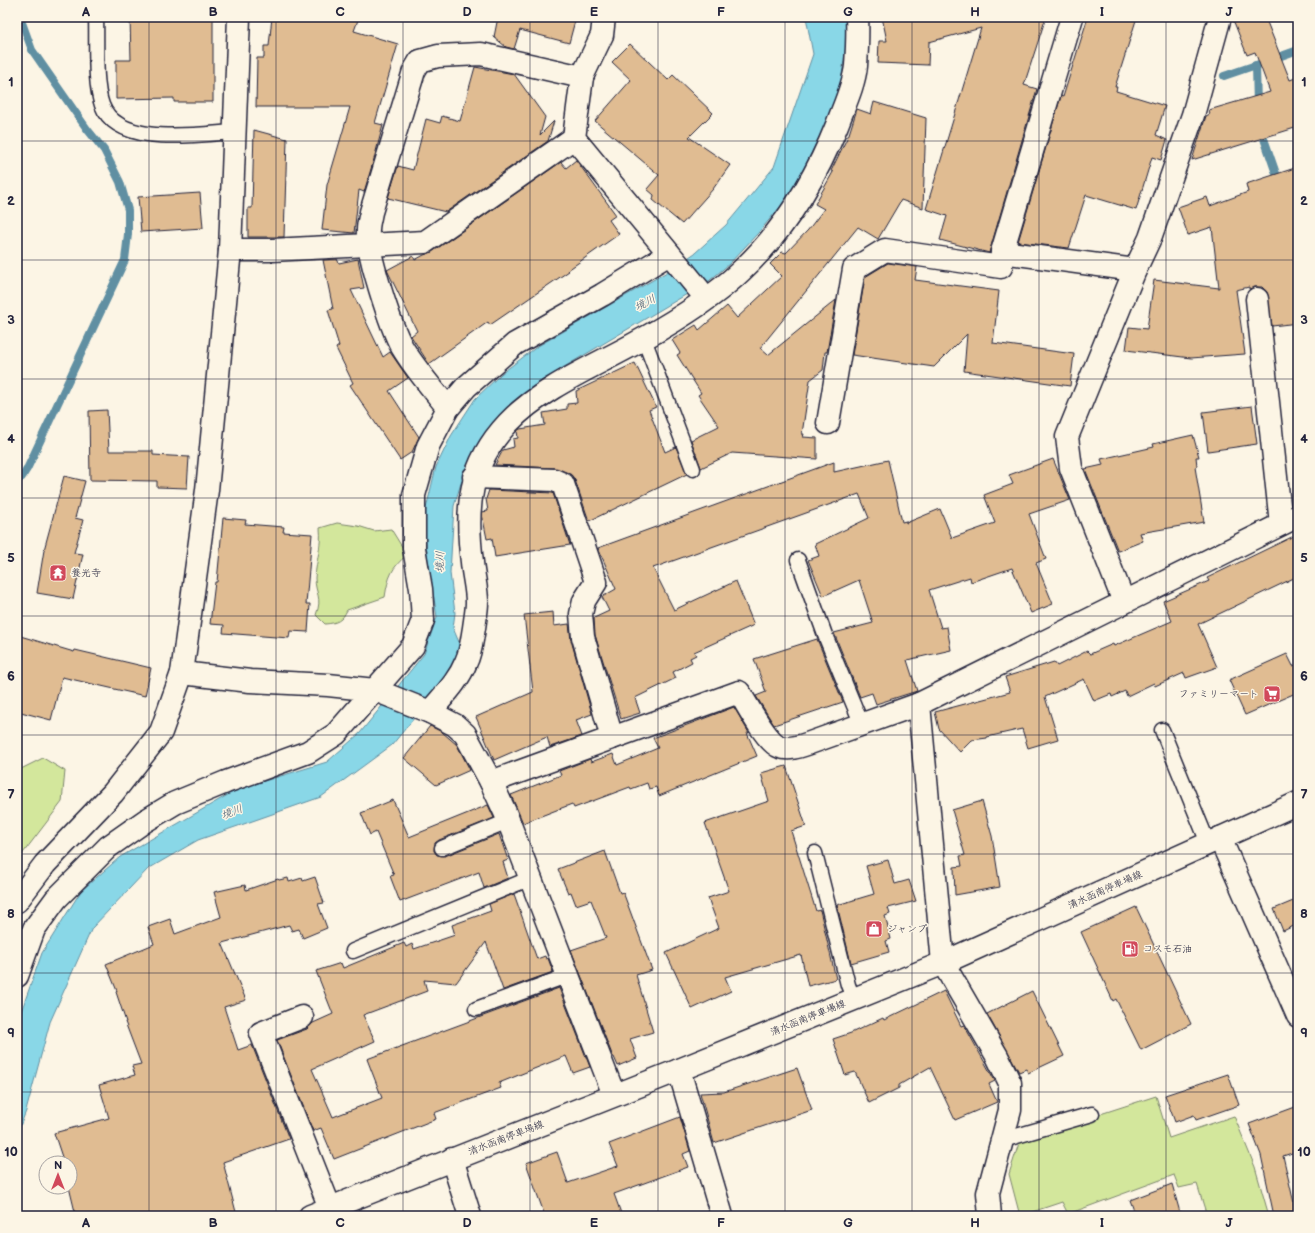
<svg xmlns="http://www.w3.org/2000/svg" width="1315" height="1233" font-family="'Balsamiq Sans','Klee One',sans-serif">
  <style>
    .green { fill: #d3e79c; stroke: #7a846c }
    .water { fill: #89d7e7; stroke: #608fa2 }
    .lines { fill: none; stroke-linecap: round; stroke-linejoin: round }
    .stream { stroke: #608fa2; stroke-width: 8 }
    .building { fill: #e0bc92; stroke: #22223b }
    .service-casing { stroke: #22223b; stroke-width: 17 }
    .minor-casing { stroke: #22223b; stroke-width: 25 }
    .tertiary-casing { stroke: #22223b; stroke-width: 25 }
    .secondary-casing { stroke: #22223b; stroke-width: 25 }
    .service { stroke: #fcf5e5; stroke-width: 14 }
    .minor { stroke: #fcf5e5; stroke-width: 22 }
    .tertiary { stroke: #fcf5e5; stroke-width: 22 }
    .secondary { stroke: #fcf5e5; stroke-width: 22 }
    .grid { fill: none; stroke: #22223b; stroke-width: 1; stroke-opacity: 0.55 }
    .labels { text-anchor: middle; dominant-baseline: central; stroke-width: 3; stroke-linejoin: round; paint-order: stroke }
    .poi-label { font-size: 10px; fill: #22223b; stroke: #fcf5e5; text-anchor: start }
    .street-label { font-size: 10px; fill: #22223b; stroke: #fcf5e5 }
    .water-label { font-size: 11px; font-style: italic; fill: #41586f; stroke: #fcf5e5 }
    .neatline { fill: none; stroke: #22223b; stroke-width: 1.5 }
    .grid-label { font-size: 13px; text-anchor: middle; font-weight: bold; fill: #22223b }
  </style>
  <rect width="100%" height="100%" fill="#fcf5e5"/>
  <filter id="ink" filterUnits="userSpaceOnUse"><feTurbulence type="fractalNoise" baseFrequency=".025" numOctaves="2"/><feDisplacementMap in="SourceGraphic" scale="8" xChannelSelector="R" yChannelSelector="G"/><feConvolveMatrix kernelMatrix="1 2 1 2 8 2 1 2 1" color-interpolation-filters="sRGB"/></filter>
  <g filter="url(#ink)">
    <g class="green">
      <path d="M 337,523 L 358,526 L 374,531 L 391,529 L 407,555 C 392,567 388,577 385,597 L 347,610 C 342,621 337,623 325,624 L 316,615 C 323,597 315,594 315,578 C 316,561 322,546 320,528 Z"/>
      <path d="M 43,758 L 65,771 L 62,802 L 17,861 L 17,771 Z"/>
      <path d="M 1156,1096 L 1169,1138 L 1234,1116 L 1255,1167 L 1269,1216 L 1207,1216 L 1197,1184 L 1179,1188 L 1174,1175 L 1068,1214 L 1062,1202 L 1020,1216 L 1009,1174 L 1020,1140 Z"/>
    </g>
    <path class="water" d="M 806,17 L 848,17 L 849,22 L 839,97 L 798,180 L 786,200 L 758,233 L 729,264 L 709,281 L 564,367 L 527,391 L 487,431 L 461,483 L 454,506 L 450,573 L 455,613 L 453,628 L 461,647 L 457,658 L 433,695 L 392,745 L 321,797 L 198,840 L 148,869 L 92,928 L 50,1022 L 26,1111 L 17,1134 L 17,1023 L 42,953 L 81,891 L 120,857 L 238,789 L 327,762 L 360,733 L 424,654 L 437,617 L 427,555 L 424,517 L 436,467 L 451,436 L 475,399 L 502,373 L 538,346 L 667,272 L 695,253 L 726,225 L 751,195 L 774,167 L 813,54 Z"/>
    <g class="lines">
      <g class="stream">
        <path d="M 1270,60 L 1298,50"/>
        <path d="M 1256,65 L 1257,106"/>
        <path d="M 1224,76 L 1259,64"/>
        <path d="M 1260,127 L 1280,185"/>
        <path d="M 17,480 L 22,477 L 27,469 L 125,260 L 128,234 L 128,210 L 120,182 L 104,150 L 87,129 L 32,50 L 20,17"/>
      </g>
    </g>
    <g class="building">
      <path d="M 130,17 L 213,17 L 213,102 L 174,102 L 174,98 L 116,99 L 116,60 L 131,60 Z"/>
      <path d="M 272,17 L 359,17 L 354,31 L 398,44 L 375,123 L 383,125 L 374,159 L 364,192 L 359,190 L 354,233 L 322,230 L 327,185 L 350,107 L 256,107 L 257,58 L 264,58 L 264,46 L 269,46 Z"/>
      <path d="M 498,17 L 576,17 L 569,43 L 520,30 L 514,49 L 506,47 L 494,37 Z"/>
      <path d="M 882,17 L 1046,17 L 1024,85 L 1037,89 L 989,253 L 940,240 L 947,216 L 926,209 L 981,28 L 929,42 L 928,65 L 878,63 L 879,41 L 887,41 Z"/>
      <path d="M 1088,17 L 1137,17 L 1115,87 L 1117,87 L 1116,91 L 1165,106 L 1156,135 L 1167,140 L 1161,160 L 1152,157 L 1136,210 L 1086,195 L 1069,248 L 1018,242 L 1061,96 L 1063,97 Z"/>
      <path d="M 1232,17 L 1265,17 L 1290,80 L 1298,77 L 1298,127 L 1192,160 L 1206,116 L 1210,114 L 1209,110 L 1270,92 L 1255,52 L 1247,55 Z"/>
      <path d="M 630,44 L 668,80 L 673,75 L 713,113 L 689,137 L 730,165 L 713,189 L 682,224 L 653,200 L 654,195 L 647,189 L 659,175 L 595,121 L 631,80 L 612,62 Z"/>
      <path d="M 475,67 L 514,74 L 545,117 L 540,135 L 554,121 L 548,141 L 446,212 L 388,198 L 398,166 L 413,170 L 426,119 L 440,123 L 442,116 L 460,121 Z"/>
      <path d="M 874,102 L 926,118 L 923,208 L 901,200 L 878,239 L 858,227 L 760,348 L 768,355 L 836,300 L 827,352 L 825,352 L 823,370 L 810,380 L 802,434 L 804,434 L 803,437 L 817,438 L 817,459 L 732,453 L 701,468 L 691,440 L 719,426 L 698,395 L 701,393 L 677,355 L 680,353 L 672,340 L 696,325 L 699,330 L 727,306 L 737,318 L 782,276 L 770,264 L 782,252 L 786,253 L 808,230 L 824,209 L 815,204 L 833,172 L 831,171 L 849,134 L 857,109 L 871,114 Z"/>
      <path d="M 254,130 L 287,139 L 284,237 L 248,237 L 248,208 L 252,208 Z"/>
      <path d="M 576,160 L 616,215 L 609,220 L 619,234 L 568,270 L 569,271 L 490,325 L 488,322 L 429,364 L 411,336 L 417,331 L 387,270 L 413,256 L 415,260 L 424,255 L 432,252 L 561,162 L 566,168 Z"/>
      <path d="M 1298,167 L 1298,323 L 1272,326 L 1267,292 L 1262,287 L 1255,287 L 1249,289 L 1249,287 L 1236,290 L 1245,354 L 1191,358 L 1126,350 L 1129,327 L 1147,329 L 1154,280 L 1219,288 L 1212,227 L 1188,235 L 1178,207 L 1207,197 L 1210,206 L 1248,192 L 1246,184 Z"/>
      <path d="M 200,193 L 203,228 L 141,232 L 138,197 Z"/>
      <path d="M 337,259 L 339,263 L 358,259 L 364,288 L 351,290 L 383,357 L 390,352 L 408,378 L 389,391 L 419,437 L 412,452 L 400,460 L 350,385 L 353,383 L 336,348 L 339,346 L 328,310 L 333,309 L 323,260 Z"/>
      <path d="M 888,263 L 917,267 L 915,280 L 999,291 L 993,343 L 1074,354 L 1070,386 L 964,371 L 967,334 L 934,367 L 852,355 L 865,277 Z"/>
      <path d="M 635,363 L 656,407 L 649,410 L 665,452 L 676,447 L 687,474 L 589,521 L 575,480 L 568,473 L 554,468 L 495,465 L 503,450 L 514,447 L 513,439 L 518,438 L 517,431 L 520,429 L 545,425 L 543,413 L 567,409 L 567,404 L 577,403 L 576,391 Z"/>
      <path d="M 1252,406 L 1257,444 L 1208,451 L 1203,412 Z"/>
      <path d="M 107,410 L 109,451 L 153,451 L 153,455 L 189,457 L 187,488 L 157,487 L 157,481 L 90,480 L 89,411 Z"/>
      <path d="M 1193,435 L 1199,457 L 1196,457 L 1197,466 L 1195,467 L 1204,522 L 1140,533 L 1143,541 L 1118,551 L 1085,469 L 1103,465 L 1101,459 L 1154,447 L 1153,444 Z"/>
      <path d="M 1053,459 L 1070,500 L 1029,514 L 1046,559 L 1036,563 L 1053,604 L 1031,613 L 1012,568 L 971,582 L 970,577 L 929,590 L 941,628 L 947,627 L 951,650 L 907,660 L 917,691 L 876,704 L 872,693 L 860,697 L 834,633 L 873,623 L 859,580 L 823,596 L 808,560 L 819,556 L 815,544 L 869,518 L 859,494 L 653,568 L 674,610 L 736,581 L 754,625 L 694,652 L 696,655 L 690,658 L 692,662 L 673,672 L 676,678 L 635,698 L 640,713 L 621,719 L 595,635 L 594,618 L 609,611 L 602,597 L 616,589 L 598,548 L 834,462 L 834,472 L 888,460 L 902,522 L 906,521 L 906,523 L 940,509 L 952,538 L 995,523 L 984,495 L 1013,484 L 1009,475 Z"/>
      <path d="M 64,476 L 85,481 L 75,518 L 83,520 L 74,553 L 83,554 L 73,599 L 37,593 L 44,550 Z"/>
      <path d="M 489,490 L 553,493 L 570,545 L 495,557 L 492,538 L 487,539 L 482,514 L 482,512 L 488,511 L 486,499 Z"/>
      <path d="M 223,518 L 246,520 L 245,524 L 284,527 L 283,532 L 312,534 L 306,604 L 310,604 L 308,632 L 290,631 L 289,638 L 223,633 L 224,625 L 210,624 L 215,582 L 217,582 Z"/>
      <path d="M 1298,534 L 1298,576 L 1198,624 L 1217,667 L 1186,678 L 1184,673 L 1155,686 L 1154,683 L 1127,696 L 1125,691 L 1112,697 L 1111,694 L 1094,701 L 1084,679 L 1045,697 L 1058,739 L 1028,748 L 1022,729 L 987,737 L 987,738 L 972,740 L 960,752 L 939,729 L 935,712 L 1010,692 L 1005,677 L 1054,662 L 1057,666 L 1087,651 L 1090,654 L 1113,644 L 1114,646 L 1172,621 L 1163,601 L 1209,581 L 1207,578 Z"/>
      <path d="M 553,612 L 554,626 L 569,624 L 571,640 L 592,714 L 576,720 L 582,736 L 550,747 L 547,737 L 494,760 L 476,717 L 533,692 L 524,615 Z"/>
      <path d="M 17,635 L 74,652 L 75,650 L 151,668 L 145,696 L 62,677 L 51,720 L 17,711 Z"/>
      <path d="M 817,639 L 843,702 L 774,725 L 756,696 L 766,692 L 754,659 Z"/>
      <path d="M 1287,654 L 1293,666 L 1298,664 L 1298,692 L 1245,715 L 1229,680 Z"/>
      <path d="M 734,707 L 749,733 L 747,733 L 757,756 L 659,796 L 656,787 L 649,789 L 647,783 L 631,789 L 630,787 L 574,808 L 572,804 L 523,823 L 511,795 L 561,775 L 559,771 L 590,759 L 591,762 L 613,754 L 617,765 L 658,748 L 653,738 Z"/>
      <path d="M 430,726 L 442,732 L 457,745 L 470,770 L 436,785 L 404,758 Z"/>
      <path d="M 786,766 L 806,826 L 791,831 L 816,911 L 820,910 L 836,979 L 808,986 L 801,955 L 725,977 L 731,991 L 692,1009 L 666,953 L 719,928 L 708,898 L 729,891 L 705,823 L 769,801 L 761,773 Z"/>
      <path d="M 393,800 L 409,837 L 488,805 L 494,818 L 439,840 L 435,843 L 434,851 L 437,855 L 445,856 L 499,834 L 508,860 L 503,862 L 508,878 L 484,888 L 479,872 L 400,902 L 390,876 L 394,875 L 376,832 L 370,835 L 361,813 Z"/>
      <path d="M 982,801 L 992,836 L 1000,887 L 955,895 L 954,867 L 962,866 L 960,856 L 965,855 L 952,810 Z"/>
      <path d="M 605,851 L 620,893 L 623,892 L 652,970 L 636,975 L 653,1032 L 630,1039 L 637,1058 L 618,1066 L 614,1057 L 613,1057 L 571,950 L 606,938 L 591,900 L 576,905 L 571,892 L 568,893 L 558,869 Z"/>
      <path d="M 888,860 L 895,884 L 909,880 L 916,901 L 888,908 L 890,914 L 885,916 L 891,939 L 886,941 L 889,952 L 851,963 L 837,905 L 874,894 L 866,866 Z"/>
      <path d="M 315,877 L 324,903 L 318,904 L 327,928 L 303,938 L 299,929 L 292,931 L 289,925 L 222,943 L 246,1000 L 224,1007 L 238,1050 L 252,1045 L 289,1139 L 223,1162 L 237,1216 L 76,1216 L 69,1187 L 70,1163 L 64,1163 L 54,1133 L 109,1118 L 99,1085 L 135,1075 L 132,1066 L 141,1064 L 125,1022 L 126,1022 L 116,992 L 117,991 L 106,964 L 154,944 L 148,927 L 170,919 L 175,934 L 221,917 L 214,892 L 245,885 L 246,890 L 278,879 L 279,880 L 288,878 L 289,882 L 302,878 L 303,881 Z"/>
      <path d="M 514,894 L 537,959 L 545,956 L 546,959 L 548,958 L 553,972 L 503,990 L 486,942 L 456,983 L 424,980 L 427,991 L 363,1015 L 375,1041 L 312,1069 L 333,1117 L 382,1098 L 367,1059 L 559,988 L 590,1067 L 573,1073 L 566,1056 L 499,1083 L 501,1088 L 434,1113 L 436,1119 L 334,1159 L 321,1128 L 313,1131 L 277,1040 L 307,1029 L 313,1023 L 333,1014 L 316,971 L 341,963 L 343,968 L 404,943 L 406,947 L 412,944 L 414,949 L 455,935 L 452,925 L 491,911 L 489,904 Z"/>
      <path d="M 1298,899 L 1298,924 L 1283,931 L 1274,909 Z"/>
      <path d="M 1136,907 L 1191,1024 L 1141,1050 L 1116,999 L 1113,1001 L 1081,932 Z"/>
      <path d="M 944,991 L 961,1026 L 964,1025 L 995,1081 L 989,1084 L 997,1102 L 955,1120 L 930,1067 L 899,1085 L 899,1088 L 869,1103 L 855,1072 L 845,1075 L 833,1039 L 851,1033 L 883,1018 L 884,1020 Z"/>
      <path d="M 1032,991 L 1064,1056 L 1028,1073 L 1026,1069 L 1019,1072 L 987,1014 Z"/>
      <path d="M 797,1068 L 812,1110 L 714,1143 L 700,1093 L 724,1092 Z"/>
      <path d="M 1228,1074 L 1239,1105 L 1196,1120 L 1194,1115 L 1175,1122 L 1165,1095 Z"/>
      <path d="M 1298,1106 L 1298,1151 L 1283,1156 L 1297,1216 L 1274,1216 L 1261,1155 L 1249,1124 Z"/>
      <path d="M 680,1117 L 690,1151 L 683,1154 L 688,1167 L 614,1194 L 622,1216 L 545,1216 L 526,1163 L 557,1152 L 568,1183 L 618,1166 L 609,1144 Z"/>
      <path d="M 1172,1184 L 1181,1216 L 1136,1216 L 1130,1200 Z"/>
    </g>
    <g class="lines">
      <g class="service-casing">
        <g id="service">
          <path d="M 96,17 C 97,42 94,83 102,105 C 118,148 199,134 235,132"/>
          <path d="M 644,339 L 693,469"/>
          <path d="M 798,560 L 825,635 L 862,725"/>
          <path d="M 1162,730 L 1208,843"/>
          <path d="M 442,848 L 508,821"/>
          <path d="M 815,853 L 848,985 L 854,1000"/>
          <path d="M 353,951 L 531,878"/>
          <path d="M 476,1009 L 569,975"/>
          <path d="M 1003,1140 L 1092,1114"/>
        </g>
      </g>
      <g class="minor-casing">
        <g id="minor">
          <path d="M 604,17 L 602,35 L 582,77 L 574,138 L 706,298"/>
          <path d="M 230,250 L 272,250 L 425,242 L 574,138"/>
          <path d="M 1002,252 L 1135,270"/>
          <path d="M 1257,299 L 1281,524"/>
          <path d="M 448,408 C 432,388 415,369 402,347 C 391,327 366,252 368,230 C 368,224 370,218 371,212 L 414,71 L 420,61 L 438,56 L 481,54 L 582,77"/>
          <path d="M 828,423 L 854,269 L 885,250 L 1001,267 L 1002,252 L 1072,17"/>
          <path d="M 474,477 L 554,480 L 563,484 L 596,582 L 584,601 L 581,614 L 583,637 L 612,738 L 491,782"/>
          <path d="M 1124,602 L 1071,468 L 1067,437 L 1135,270 L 1150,238 L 1193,115 L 1220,17"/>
          <path d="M 182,673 L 250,681 L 328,685 L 375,690 L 430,712 L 455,725 L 465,734 L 491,782 L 505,812 L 614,1095"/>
          <path d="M 919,704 L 943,963 L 997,1056 L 1010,1083 L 1010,1110 L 988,1193 L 990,1216"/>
          <path d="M 430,712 C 443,696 458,682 466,662 C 471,652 472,639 474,628 C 475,620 477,610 477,602 C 477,589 473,575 472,562 C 465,508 469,464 508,423 C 543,386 600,364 643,339 C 677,320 713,298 741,271 C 785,230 815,180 837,125 C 844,106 854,85 856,66 C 857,50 858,33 857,17"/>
          <path d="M 612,738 L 739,692 C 747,704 766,742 780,747 C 789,750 798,747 807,744 L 919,704 L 1298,516"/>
          <path d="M 1220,838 L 1298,1016"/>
          <path d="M 17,976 L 34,929 L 56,899 L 108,847 L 145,821 L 175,803 L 226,782 L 308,752 L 336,734 L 413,646 L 423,620 L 421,589 L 414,548 L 414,495 L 428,446 L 448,408 L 466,387 L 515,344 L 602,295 L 669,254"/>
          <path d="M 302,1017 L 261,1033 L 330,1208"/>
          <path d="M 679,1070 L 722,1216"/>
          <path d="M 452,1159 L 470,1216"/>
        </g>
      </g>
      <g class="tertiary-casing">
        <path id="tertiary" d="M 17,901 L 45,864 L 113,793 L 161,732 L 182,673 L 207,490 L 230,250 L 239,17"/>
      </g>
      <g class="secondary-casing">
        <path id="secondary" d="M 310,1216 L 679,1070 L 943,963 L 1298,803"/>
      </g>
      <use href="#service" class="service"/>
      <use href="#minor" class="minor"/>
      <use href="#tertiary" class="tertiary"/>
      <use href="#secondary" class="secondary"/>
    </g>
  </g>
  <path class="grid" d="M 149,17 L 149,1216M 276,17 L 276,1216M 403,17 L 403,1216M 530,17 L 530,1216M 658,17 L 658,1216M 785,17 L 785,1216M 912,17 L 912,1216M 1039,17 L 1039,1216M 1166,17 L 1166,1216M 17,141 L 1298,141M 17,260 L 1298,260M 17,379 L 1298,379M 17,498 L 1298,498M 17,616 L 1298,616M 17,735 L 1298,735M 17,854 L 1298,854M 17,973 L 1298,973M 17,1092 L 1298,1092"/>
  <defs>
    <g id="temple-square" transform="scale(0.9)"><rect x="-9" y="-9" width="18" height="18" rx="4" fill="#d1495b" stroke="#fcf5e5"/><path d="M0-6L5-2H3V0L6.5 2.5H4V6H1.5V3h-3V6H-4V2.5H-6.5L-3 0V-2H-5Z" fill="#fff"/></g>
    <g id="supermarket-square" transform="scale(0.9)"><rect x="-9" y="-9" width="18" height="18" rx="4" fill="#d1495b" stroke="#fcf5e5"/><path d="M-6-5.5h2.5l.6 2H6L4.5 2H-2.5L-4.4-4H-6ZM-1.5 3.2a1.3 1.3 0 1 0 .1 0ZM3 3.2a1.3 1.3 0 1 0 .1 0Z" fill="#fff"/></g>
    <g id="shop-square" transform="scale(0.9)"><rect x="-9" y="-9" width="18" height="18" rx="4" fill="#d1495b" stroke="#fcf5e5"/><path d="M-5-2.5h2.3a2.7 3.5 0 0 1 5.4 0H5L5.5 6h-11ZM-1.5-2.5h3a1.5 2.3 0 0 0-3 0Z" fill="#fff"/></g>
    <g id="fuel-square" transform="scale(0.9)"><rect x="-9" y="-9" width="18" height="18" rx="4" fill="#d1495b" stroke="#fcf5e5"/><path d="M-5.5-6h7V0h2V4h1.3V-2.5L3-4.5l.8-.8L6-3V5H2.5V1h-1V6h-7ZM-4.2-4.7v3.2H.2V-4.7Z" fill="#fff"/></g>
  </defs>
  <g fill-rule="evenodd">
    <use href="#temple-square" x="58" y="573"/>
    <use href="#supermarket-square" x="1272" y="694"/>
    <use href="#shop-square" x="874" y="929"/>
    <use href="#fuel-square" x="1130" y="949"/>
  </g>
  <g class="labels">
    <g class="poi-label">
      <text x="71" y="573">養光寺</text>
      <text x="1259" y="694" text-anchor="end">ファミリーマート</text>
      <text x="887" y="929">ジャンプ</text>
      <text x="1143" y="949">コスモ石油</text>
    </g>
    <g class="street-label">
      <text transform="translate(1105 890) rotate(-24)">清水函南停車場線</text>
      <text transform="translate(808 1018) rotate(-22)">清水函南停車場線</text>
      <text transform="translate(506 1138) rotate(-21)">清水函南停車場線</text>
    </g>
    <g class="water-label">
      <text transform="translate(645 303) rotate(-28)">境川</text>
      <text transform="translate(440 562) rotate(-89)">境川</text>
      <text transform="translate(232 812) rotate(-22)">境川</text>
    </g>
  </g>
  <rect width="1315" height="1233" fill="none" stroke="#fcf5e5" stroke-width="44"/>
  <g transform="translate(58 1175)"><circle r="19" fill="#fcf5e5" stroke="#a5a1a1"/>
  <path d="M0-3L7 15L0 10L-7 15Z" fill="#d1495b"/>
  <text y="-6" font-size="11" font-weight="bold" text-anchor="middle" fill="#22223b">N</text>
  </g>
  <rect x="22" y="22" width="1271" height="1189" class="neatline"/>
  <g class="grid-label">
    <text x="86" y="16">A</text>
    <text x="213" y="16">B</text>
    <text x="340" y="16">C</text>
    <text x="467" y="16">D</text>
    <text x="594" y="16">E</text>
    <text x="721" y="16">F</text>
    <text x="848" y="16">G</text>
    <text x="975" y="16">H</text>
    <text x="1102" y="16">I</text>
    <text x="1229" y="16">J</text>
    <text x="11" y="86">1</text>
    <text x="1304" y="86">1</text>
    <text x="11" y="205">2</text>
    <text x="1304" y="205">2</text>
    <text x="11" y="324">3</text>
    <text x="1304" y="324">3</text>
    <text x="11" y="443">4</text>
    <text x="1304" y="443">4</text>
    <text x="11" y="562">5</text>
    <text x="1304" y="562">5</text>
    <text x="11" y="680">6</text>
    <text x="1304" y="680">6</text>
    <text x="11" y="799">7</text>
    <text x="1304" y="799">7</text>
    <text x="11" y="918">8</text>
    <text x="1304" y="918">8</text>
    <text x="11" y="1037">9</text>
    <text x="1304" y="1037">9</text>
    <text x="11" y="1156">10</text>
    <text x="1304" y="1156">10</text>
    <text x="86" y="1227">A</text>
    <text x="213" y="1227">B</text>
    <text x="340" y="1227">C</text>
    <text x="467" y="1227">D</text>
    <text x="594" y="1227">E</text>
    <text x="721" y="1227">F</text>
    <text x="848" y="1227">G</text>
    <text x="975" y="1227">H</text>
    <text x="1102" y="1227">I</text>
    <text x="1229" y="1227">J</text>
  </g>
</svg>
